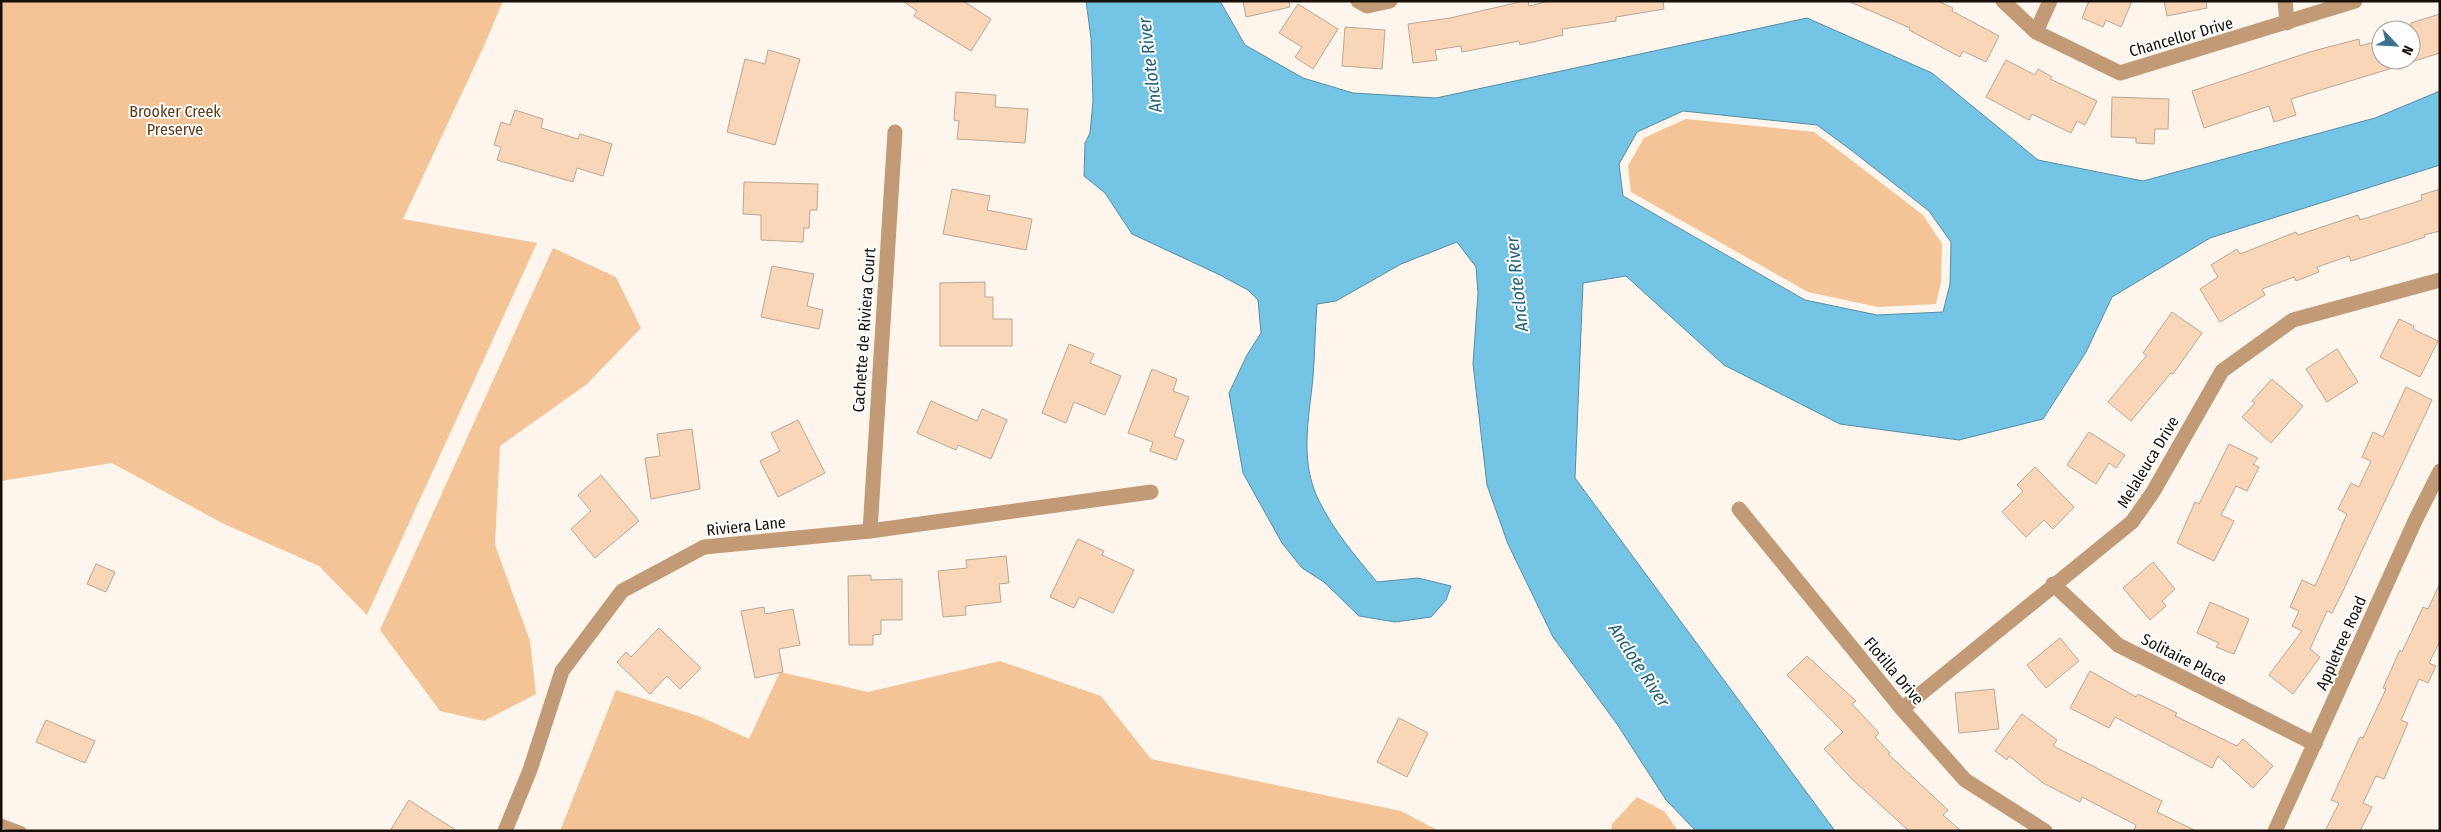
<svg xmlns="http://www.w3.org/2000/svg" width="2441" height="832" font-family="'Fira Sans Condensed',sans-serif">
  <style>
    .green { fill: #f4c496 }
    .water { fill: #73c4e5; stroke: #578ea3; fill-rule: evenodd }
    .building { fill: #f8d6b7; stroke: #baa794 }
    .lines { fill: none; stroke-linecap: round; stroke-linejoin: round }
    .lane { stroke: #c29b76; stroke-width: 9 }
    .street { stroke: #c29b76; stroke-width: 15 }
    .labels { text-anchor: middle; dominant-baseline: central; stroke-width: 4; stroke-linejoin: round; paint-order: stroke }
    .street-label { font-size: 16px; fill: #160f08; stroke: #fff }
    .park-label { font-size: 16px; fill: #5f3b12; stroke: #fff }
    .water-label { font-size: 18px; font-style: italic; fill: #206077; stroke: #fff }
  </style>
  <rect width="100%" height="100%" fill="#fef5ed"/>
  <g class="green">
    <path d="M 1,1 L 503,1 L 484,46 L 403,219 L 537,243 L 367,615 L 319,566 L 222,523 L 112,463 L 1,481 Z"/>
    <path d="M 1686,119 L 1814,132 L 1846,156 L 1923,215 L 1942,244 L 1941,282 L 1936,304 L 1878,307 L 1808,292 L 1631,192 L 1628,166 L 1644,138 Z"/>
    <path d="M 553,248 L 616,277 L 641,328 L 587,384 L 500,446 L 495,545 L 530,641 L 536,694 L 484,721 L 440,711 L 380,630 Z"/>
    <path d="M 1000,661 L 1101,696 L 1151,759 L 1401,811 L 1439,831 L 560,831 L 616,690 L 701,717 L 749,739 L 780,672 L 868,692 Z"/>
    <path d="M 1637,797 L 1665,812 L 1678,831 L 1611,831 L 1612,824 Z"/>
  </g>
  <path class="water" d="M 1086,1 L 1220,1 L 1245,45 L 1303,78 L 1353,93 L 1436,98 L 1807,18 L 1932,73 L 2038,160 L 2143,181 L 2375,118 L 2440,91 L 2440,165 L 2210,238 L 2112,297 L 2086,352 L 2043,419 L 1959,440 L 1840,424 L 1724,365 L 1626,276 L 1583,283 L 1575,478 L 1835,831 L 1696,831 L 1666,800 L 1617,724 L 1553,637 L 1508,544 L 1487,485 L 1473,364 L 1478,293 L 1476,267 L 1457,242 L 1401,264 L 1336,301 L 1317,304 C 1315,328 1315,353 1313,377 C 1309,419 1299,461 1319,501 C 1334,531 1355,556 1377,582 L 1418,578 L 1451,586 L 1446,600 L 1431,617 L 1395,622 L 1359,616 L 1324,582 L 1302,568 L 1282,543 L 1243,473 L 1229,393 L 1247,355 L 1261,333 L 1258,300 L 1248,290 L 1218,274 L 1132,234 L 1105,193 L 1084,176 L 1085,143 L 1090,133 L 1093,101 L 1091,38 ZM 1683,111 L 1817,125 L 1851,150 L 1929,211 L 1951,242 L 1950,284 L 1943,312 L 1877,315 L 1805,300 L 1623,196 L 1619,164 L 1637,132 Z"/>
  <g class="building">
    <path d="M 903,1 L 963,1 L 991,19 L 971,51 L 914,16 L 917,11 Z"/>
    <path d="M 1243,1 L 1289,1 L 1290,7 L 1246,17 Z"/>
    <path d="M 1524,1 L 1528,1 L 1529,6 L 1549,1 L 1663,1 L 1664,9 L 1616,17 L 1616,21 L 1562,29 L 1563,35 L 1520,45 L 1519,41 L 1462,52 L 1461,46 L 1435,50 L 1437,60 L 1413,63 L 1408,24 L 1450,18 Z"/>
    <path d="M 1848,1 L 1938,1 L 1953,8 L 1952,11 L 1999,36 L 1986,62 L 1963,51 L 1960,57 L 1909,30 L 1910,28 Z"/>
    <path d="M 2089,1 L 2132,1 L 2121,27 L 2106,20 L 2103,27 L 2082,18 Z"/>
    <path d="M 2164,1 L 2206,1 L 2207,8 L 2167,16 Z"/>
    <path d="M 1298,4 L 1338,29 L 1313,69 L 1295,57 L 1302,47 L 1279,33 Z"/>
    <path d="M 2440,14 L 2440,53 L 2411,62 L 2411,23 Z"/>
    <path d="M 1345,27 L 1385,30 L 1382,69 L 1342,66 Z"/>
    <path d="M 2359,39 L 2360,46 L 2381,40 L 2381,60 L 2408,60 L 2409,63 L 2291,99 L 2296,115 L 2274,122 L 2269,106 L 2204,128 L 2192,91 L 2313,51 Z"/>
    <path d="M 768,50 L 800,59 L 775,145 L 727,132 L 745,59 L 765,64 Z"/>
    <path d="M 2006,60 L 2035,75 L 2038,69 L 2052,77 L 2050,79 L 2097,101 L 2085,125 L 2077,121 L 2071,133 L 2032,114 L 2029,120 L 1986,97 Z"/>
    <path d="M 956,92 L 996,95 L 995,107 L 1028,109 L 1025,143 L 957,139 L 959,121 L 954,120 Z"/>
    <path d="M 2112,97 L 2169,99 L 2168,129 L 2155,129 L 2154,144 L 2136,143 L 2136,138 L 2111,137 Z"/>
    <path d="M 515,110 L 543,119 L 541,128 L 578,139 L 580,134 L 612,144 L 603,176 L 577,168 L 573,182 L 497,160 L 501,147 L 494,145 L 501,122 L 510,125 Z"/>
    <path d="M 744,182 L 818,184 L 817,210 L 810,210 L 809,228 L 804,228 L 803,242 L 761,240 L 761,215 L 743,214 Z"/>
    <path d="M 952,189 L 990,196 L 987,210 L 1032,219 L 1026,250 L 943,234 Z"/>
    <path d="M 2440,189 L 2440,231 L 2424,235 L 2425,237 L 2351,261 L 2349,256 L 2317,267 L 2319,272 L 2296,281 L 2294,277 L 2262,289 L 2265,295 L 2220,322 L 2200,289 L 2218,277 L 2211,265 L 2237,249 L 2240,254 L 2296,232 L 2298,235 L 2358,215 L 2360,220 L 2422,200 L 2421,195 Z"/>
    <path d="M 772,266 L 814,274 L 807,306 L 823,310 L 819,329 L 761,317 Z"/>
    <path d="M 985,282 L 985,297 L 993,297 L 993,319 L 1012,319 L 1012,346 L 940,346 L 940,283 Z"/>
    <path d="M 2172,312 L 2202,333 L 2173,374 L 2171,373 L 2131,421 L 2108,402 L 2147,355 L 2143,353 Z"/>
    <path d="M 2399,319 L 2414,326 L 2413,329 L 2438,341 L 2420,377 L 2380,357 Z"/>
    <path d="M 1069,344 L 1094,354 L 1090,363 L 1121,376 L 1105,415 L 1074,402 L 1066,423 L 1042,413 Z"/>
    <path d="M 2337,349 L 2358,382 L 2327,402 L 2306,369 Z"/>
    <path d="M 1152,369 L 1177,379 L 1173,391 L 1189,397 L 1174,436 L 1184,440 L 1176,460 L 1150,451 L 1153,442 L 1128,433 Z"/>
    <path d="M 2272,379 L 2303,406 L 2271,443 L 2242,417 L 2255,403 L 2252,401 Z"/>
    <path d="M 2406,387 L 2432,400 L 2344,589 L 2332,613 L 2327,611 L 2310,649 L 2320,657 L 2293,694 L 2269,675 L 2302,631 L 2292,626 L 2299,611 L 2290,607 L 2302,580 L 2315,586 L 2347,514 L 2338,509 L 2351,483 L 2359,487 L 2371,461 L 2362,457 L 2373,432 L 2383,437 Z"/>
    <path d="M 931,401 L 977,421 L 982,409 L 1007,420 L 991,459 L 958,445 L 956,450 L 917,433 Z"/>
    <path d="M 798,420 L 825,473 L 778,497 L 760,461 L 780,451 L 771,433 Z"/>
    <path d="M 692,429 L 700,489 L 651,499 L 645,458 L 660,456 L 657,434 Z"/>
    <path d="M 2089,432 L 2125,455 L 2116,468 L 2109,463 L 2096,484 L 2067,465 Z"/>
    <path d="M 2229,444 L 2258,458 L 2253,464 L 2259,467 L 2247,491 L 2236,486 L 2221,515 L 2234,521 L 2214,561 L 2177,543 L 2195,502 L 2199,504 Z"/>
    <path d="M 2035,467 L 2074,507 L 2053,529 L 2044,520 L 2026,537 L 2002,512 L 2023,491 L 2017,485 Z"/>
    <path d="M 601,475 L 639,521 L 595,558 L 571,529 L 591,511 L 578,495 Z"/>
    <path d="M 1078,539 L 1104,551 L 1102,555 L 1134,570 L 1113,613 L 1079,597 L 1074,608 L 1050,597 Z"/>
    <path d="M 1006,556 L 1009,583 L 999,584 L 1001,602 L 965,606 L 966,615 L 943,617 L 938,571 L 967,568 L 966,560 Z"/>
    <path d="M 2153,562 L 2175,589 L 2162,601 L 2166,606 L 2150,620 L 2123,588 Z"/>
    <path d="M 96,564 L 115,572 L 106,592 L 87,584 Z"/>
    <path d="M 871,575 L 871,580 L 902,579 L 902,620 L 881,620 L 881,634 L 873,635 L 873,645 L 849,645 L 848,576 Z"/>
    <path d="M 2440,583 L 2440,641 L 2429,663 L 2436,666 L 2428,683 L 2419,679 L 2401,720 L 2408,723 L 2384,779 L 2376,776 L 2363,803 L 2372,807 L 2360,831 L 2325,831 L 2339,803 L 2331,800 L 2360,737 L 2363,738 L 2386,689 L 2383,688 L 2400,650 L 2402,652 L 2423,607 L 2428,609 Z"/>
    <path d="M 2210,602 L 2249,619 L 2234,654 L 2216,647 L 2219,643 L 2197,633 Z"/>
    <path d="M 764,607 L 765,614 L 793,609 L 800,645 L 779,649 L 783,672 L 755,678 L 741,611 Z"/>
    <path d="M 659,628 L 701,668 L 680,689 L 667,676 L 650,694 L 617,662 L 626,652 L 631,657 Z"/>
    <path d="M 2060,638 L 2079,661 L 2046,688 L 2027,665 Z"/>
    <path d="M 1807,656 L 1856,701 L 1852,704 L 1879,733 L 1875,737 L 1890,753 L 1888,754 L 1948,810 L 1943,815 L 1961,831 L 1909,831 L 1852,779 L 1824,749 L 1843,732 L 1787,675 Z"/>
    <path d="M 2090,671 L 2136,697 L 2138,694 L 2177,713 L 2175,716 L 2237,746 L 2243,739 L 2273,766 L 2253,788 L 2218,756 L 2212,768 L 2115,717 L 2109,728 L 2070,708 Z"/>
    <path d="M 1994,689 L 1999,729 L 1959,733 L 1955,693 Z"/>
    <path d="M 2022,714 L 2057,740 L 2053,746 L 2162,801 L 2157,812 L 2196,831 L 2134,831 L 2136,825 L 2082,797 L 2080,802 L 2043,783 L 2009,756 L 2007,760 L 1995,751 Z"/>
    <path d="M 1399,718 L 1428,733 L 1407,777 L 1377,762 Z"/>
    <path d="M 46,720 L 95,741 L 85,763 L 36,742 Z"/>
    <path d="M 409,800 L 457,831 L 390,831 Z"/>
  </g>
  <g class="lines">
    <path class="lane" d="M 1,823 L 22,831"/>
    <g class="street">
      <path d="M 1358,1 L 1367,6 L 1390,1"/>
      <path d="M 2003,1 L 2036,32 L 2120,73 L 2355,1"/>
      <path d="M 2285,1 L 2287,23"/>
      <path d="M 2036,32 L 2050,1"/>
      <path d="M 1739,509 L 1902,709 L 1965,780 L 2045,831"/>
      <path d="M 870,531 L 895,132"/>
      <path d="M 2053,584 L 2118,645 L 2315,744"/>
      <path d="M 1902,709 L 2132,522 L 2153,492 L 2222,371 L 2293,320 L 2440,280"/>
      <path d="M 505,831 L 530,770 L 562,671 L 622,591 L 704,547 L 870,531 L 1151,492"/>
      <path d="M 2275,831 L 2415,521 L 2440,471"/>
    </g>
  </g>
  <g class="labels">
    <g class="street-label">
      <text transform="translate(2181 37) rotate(-16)">Chancellor Drive</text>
      <text transform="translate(864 330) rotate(-86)">Cachette de Riviera Court</text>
      <text transform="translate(2148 462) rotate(-59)">Melaleuca Drive</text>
      <text transform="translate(746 526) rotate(-6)">Riviera Lane</text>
      <text transform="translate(2341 643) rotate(-66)">Appletree Road</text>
      <text transform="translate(2184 659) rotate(27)">Solitaire Place</text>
      <text transform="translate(1894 671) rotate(50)">Flotilla Drive</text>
    </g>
    <g class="park-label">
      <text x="175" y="111">Brooker Creek<tspan x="175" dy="18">Preserve</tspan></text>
    </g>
    <g class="water-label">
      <text transform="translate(1150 65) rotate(-97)">Anclote River</text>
      <text transform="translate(1517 284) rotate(-96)">Anclote River</text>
      <text transform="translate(1639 665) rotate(57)">Anclote River</text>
    </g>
  </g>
  <rect width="2441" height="832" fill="none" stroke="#160f08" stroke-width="5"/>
  <g transform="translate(2396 45) rotate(115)"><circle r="24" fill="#ffffff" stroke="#a29f9c"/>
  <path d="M0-4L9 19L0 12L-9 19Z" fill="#39748c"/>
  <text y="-8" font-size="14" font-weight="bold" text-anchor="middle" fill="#160f08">N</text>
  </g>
</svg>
